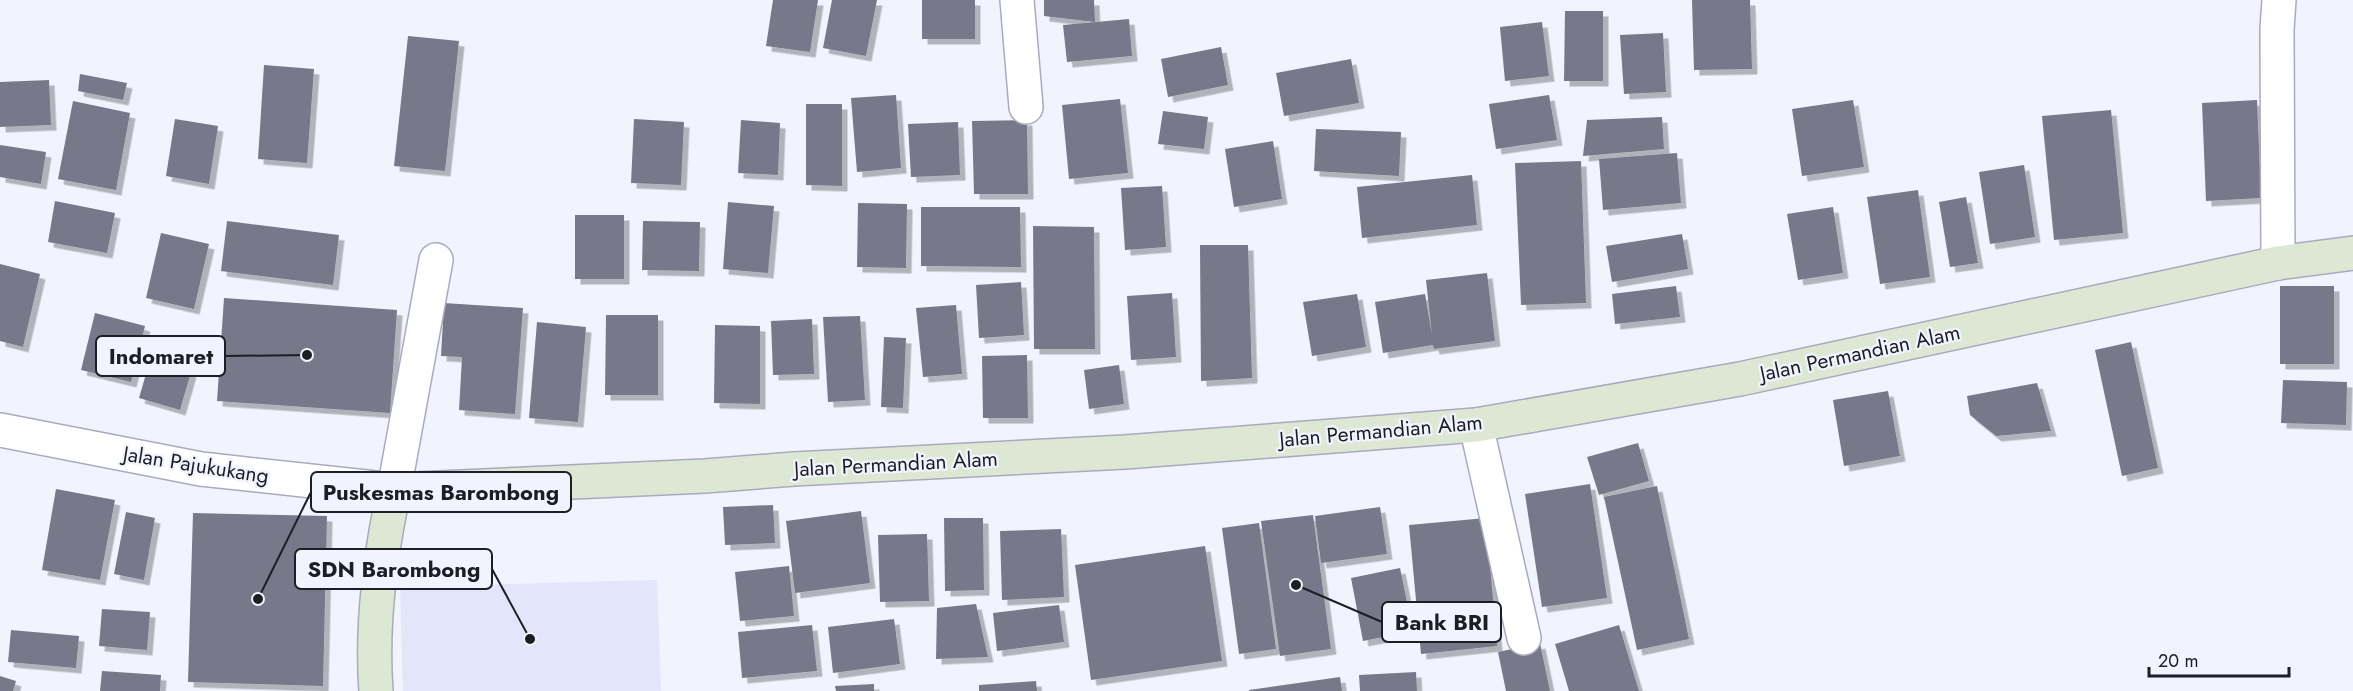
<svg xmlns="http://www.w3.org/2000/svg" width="2353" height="691" font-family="Jost,sans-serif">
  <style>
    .built { fill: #e3e5fb }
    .building { fill: #77798a; filter: url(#shadow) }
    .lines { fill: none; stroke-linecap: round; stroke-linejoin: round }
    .minor-casing { stroke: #a9abbd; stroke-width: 36 }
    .tertiary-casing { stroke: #a9abbd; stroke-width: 36 }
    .secondary-casing { stroke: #a9abbd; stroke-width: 36 }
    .minor { stroke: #fff; stroke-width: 33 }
    .tertiary { stroke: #fff; stroke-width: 33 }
    .secondary { stroke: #dce8d4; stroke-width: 33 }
    .labels { text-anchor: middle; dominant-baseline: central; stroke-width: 4.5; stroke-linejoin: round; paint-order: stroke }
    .street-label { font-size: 21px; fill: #1d1e24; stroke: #f1f3fe }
    .leader { fill: none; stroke: #1d1e24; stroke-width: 2 }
    .callout-dot { fill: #1d1e24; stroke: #f1f3fe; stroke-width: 2 }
    .callout { fill: #f1f3fe; stroke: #1d1e24; stroke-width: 2 }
    .callout-label { font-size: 22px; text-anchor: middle; font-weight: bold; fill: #1d1e24 }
  </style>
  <defs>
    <filter id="shadow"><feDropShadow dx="5.5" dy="5.5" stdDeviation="0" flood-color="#0004"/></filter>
  </defs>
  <rect width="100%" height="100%" fill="#f1f3fe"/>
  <path class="built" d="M 657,580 L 661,691 L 403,691 L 400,587 Z"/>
  <g class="building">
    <path d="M 773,0 L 818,0 L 810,52 L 766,46 Z"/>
    <path d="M 832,0 L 877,0 L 866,56 L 823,48 Z"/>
    <rect x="922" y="0" width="53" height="39"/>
    <path d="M 1044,0 L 1094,0 L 1095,22 L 1044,16 Z"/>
    <path d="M 1692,0 L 1750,0 L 1752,69 L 1694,70 Z"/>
    <path d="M 1565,11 L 1603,11 L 1603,81 L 1564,81 Z"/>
    <path d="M 1129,19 L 1132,56 L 1067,62 L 1063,25 Z"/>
    <path d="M 1542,22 L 1549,76 L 1505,81 L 1500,27 Z"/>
    <path d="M 1663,33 L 1666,92 L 1624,94 L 1620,35 Z"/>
    <path d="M 408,36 L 459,41 L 445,171 L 394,166 Z"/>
    <path d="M 1221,47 L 1228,85 L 1168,97 L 1161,59 Z"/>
    <path d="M 1351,59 L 1359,103 L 1284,116 L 1276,73 Z"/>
    <path d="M 264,65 L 314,69 L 307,163 L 258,159 Z"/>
    <path d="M 80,74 L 127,83 L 123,100 L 78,91 Z"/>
    <path d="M 49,80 L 51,125 L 0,127 L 0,82 Z"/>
    <path d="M 896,95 L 901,168 L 857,172 L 851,98 Z"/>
    <path d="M 1549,95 L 1557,140 L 1496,149 L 1489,104 Z"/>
    <path d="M 1120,99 L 1128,173 L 1069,179 L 1062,105 Z"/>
    <path d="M 1853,100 L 1864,167 L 1802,176 L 1792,109 Z"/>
    <path d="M 2257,100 L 2261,198 L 2206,201 L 2202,103 Z"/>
    <path d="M 73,101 L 130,113 L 116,190 L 58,179 Z"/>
    <path d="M 806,104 L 842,104 L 842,186 L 806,185 Z"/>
    <path d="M 2111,110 L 2123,233 L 2054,240 L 2042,116 Z"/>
    <path d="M 1163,111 L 1208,117 L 1204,149 L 1158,144 Z"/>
    <path d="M 1662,117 L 1664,149 L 1583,156 L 1587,120 Z"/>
    <path d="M 175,119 L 218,126 L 209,184 L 166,176 Z"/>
    <path d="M 634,119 L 684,122 L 681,185 L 631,183 Z"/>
    <path d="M 741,120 L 780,123 L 778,175 L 738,173 Z"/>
    <path d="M 1027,120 L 1028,194 L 974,194 L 972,121 Z"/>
    <path d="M 958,122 L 960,175 L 911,177 L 908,124 Z"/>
    <path d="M 1316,129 L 1401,132 L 1399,176 L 1314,171 Z"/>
    <path d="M 1273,141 L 1282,199 L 1234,207 L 1225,149 Z"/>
    <path d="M 0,145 L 46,152 L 41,184 L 0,177 Z"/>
    <path d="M 1677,153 L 1681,203 L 1603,210 L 1599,159 Z"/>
    <path d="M 1581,161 L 1586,303 L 1521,305 L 1515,163 Z"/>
    <path d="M 2024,165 L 2035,237 L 1990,244 L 1979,172 Z"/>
    <path d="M 1472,175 L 1477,225 L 1362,238 L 1357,187 Z"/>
    <path d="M 1162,186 L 1166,247 L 1125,250 L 1121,188 Z"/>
    <path d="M 1918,190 L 1930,277 L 1880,284 L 1867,197 Z"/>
    <path d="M 1966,197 L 1978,263 L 1950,267 L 1939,202 Z"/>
    <path d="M 55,201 L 115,213 L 107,253 L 48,242 Z"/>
    <path d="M 728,202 L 774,206 L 768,273 L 723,269 Z"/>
    <path d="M 858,203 L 907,204 L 906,268 L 857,267 Z"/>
    <path d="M 921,207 L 1020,207 L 1021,267 L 921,266 Z"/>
    <path d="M 1833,207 L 1843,273 L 1798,280 L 1787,214 Z"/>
    <rect x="575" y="215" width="49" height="64"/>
    <path d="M 227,221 L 339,235 L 333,285 L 221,271 Z"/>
    <path d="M 643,221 L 700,222 L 699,271 L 642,270 Z"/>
    <path d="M 1033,226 L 1094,227 L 1095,349 L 1034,349 Z"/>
    <path d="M 161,233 L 209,244 L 194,309 L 146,298 Z"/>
    <path d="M 1682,234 L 1688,269 L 1612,282 L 1606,246 Z"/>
    <path d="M 1200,245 L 1248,245 L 1252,378 L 1201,381 Z"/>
    <path d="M 0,264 L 40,274 L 23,347 L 0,341 Z"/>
    <path d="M 1487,273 L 1495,341 L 1434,349 L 1433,345 L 1383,353 L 1375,302 L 1425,294 L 1432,335 L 1426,280 Z"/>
    <path d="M 1021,282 L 1024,335 L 979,338 L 976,285 Z"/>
    <path d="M 1676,286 L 1680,317 L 1615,324 L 1612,294 Z"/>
    <rect x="2280" y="286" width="54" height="78"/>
    <path d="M 1172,293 L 1176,357 L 1131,360 L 1127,296 Z"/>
    <path d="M 1357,294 L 1366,347 L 1312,356 L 1303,302 Z"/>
    <path d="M 224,298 L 397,310 L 390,413 L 217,401 Z"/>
    <path d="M 444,303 L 523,308 L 515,414 L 459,410 L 462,357 L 441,356 Z"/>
    <path d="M 956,305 L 962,374 L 923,377 L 916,308 Z"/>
    <path d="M 95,313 L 145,326 L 131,382 L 81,370 Z"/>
    <path d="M 606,315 L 658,315 L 658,395 L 605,395 Z"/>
    <path d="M 860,316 L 865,400 L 828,402 L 823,317 Z"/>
    <path d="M 812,319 L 814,374 L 773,375 L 771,321 Z"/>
    <path d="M 537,322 L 586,327 L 578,422 L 529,418 Z"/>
    <path d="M 715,325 L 760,326 L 760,404 L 714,403 Z"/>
    <path d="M 884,337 L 906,338 L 903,408 L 881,407 Z"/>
    <path d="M 2131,342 L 2158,468 L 2122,476 L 2095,350 Z"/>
    <path d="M 1027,355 L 1028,418 L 983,418 L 982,356 Z"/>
    <path d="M 150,360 L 191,372 L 180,410 L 139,398 Z"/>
    <path d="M 1119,365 L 1124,404 L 1089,409 L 1084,370 Z"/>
    <path d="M 2283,380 L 2347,382 L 2346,425 L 2281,423 Z"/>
    <path d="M 2037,383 L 2051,431 L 1996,436 L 1970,415 L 1967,396 Z"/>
    <path d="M 1888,391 L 1900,456 L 1844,466 L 1833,400 Z"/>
    <path d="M 1638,443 L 1649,481 L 1599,495 L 1587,457 Z"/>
    <path d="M 1590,484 L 1607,598 L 1542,607 L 1525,494 Z"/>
    <path d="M 1657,486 L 1689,639 L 1637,650 L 1604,497 Z"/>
    <path d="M 56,489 L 115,500 L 100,580 L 42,570 Z"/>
    <path d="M 773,505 L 775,543 L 725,545 L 723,507 Z"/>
    <path d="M 1380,507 L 1387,554 L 1321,563 L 1315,516 Z"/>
    <path d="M 861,511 L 870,583 L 795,593 L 786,521 Z"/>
    <path d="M 126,512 L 155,518 L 144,580 L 114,574 Z"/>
    <path d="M 193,513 L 327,516 L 323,686 L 188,682 Z"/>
    <path d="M 1313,515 L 1331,649 L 1280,656 L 1261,521 Z"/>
    <path d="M 944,518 L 983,518 L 984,590 L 945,591 Z"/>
    <path d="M 1486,518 L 1497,646 L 1421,654 L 1409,525 Z"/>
    <path d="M 1259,523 L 1276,649 L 1239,654 L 1222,528 Z"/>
    <path d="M 1061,529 L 1064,597 L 1002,600 L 1000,531 Z"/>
    <path d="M 927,534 L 929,601 L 880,602 L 878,535 Z"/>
    <path d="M 1205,546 L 1222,661 L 1091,680 L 1075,565 Z"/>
    <path d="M 789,566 L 794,616 L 740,621 L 735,572 Z"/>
    <path d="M 1400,568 L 1413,631 L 1363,641 L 1351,578 Z"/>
    <path d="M 976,604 L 988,657 L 936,659 L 937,608 Z"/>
    <path d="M 1059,605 L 1064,642 L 997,651 L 993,613 Z"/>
    <path d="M 102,609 L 150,612 L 147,650 L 99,646 Z"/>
    <path d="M 894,619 L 900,664 L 833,673 L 828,627 Z"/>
    <path d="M 812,625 L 817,671 L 742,678 L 738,632 Z"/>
    <path d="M 1619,625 L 1639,691 L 1569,691 L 1555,644 Z"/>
    <path d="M 11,630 L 79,636 L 76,668 L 8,662 Z"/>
    <path d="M 1540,643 L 1550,691 L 1506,691 L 1498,652 Z"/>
    <path d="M 102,671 L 161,675 L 160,691 L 100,691 Z"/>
    <path d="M 1416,672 L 1417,691 L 1360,691 L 1359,675 Z"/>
    <path d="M 0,676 L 16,681 L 13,691 L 0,691 Z"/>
    <path d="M 1340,677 L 1342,691 L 1249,691 L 1249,690 Z"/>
    <path d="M 1036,681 L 1037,691 L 979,691 L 979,685 Z"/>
    <path d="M 874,684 L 874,691 L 836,691 L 835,686 Z"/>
  </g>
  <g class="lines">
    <g class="minor-casing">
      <g id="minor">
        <path d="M 1017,0 L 1026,107"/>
        <path d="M 2278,263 L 2277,29 L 2279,0"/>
        <path d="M 1476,425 L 1524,638"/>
        <path d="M 394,490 L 436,260"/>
      </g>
    </g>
    <g class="tertiary-casing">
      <path id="tertiary" d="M 0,430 L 201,469 L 394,490"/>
    </g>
    <g class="secondary-casing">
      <path id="secondary" d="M 376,691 C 371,624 380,556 394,490 L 705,476 L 794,469 L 1125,452 L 1476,425 L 1740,379 L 2278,263 L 2353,253"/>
    </g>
    <use href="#minor" class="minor"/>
    <use href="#tertiary" class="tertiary"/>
    <use href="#secondary" class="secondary"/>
  </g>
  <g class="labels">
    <g class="street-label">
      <text transform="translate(1860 353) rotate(-12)">Jalan Permandian Alam</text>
      <text transform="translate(1381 431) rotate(-5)">Jalan Permandian Alam</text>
      <text transform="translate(896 464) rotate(-3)">Jalan Permandian Alam</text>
      <text transform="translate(196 465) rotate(9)">Jalan Pajukukang</text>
    </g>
  </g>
  <path class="leader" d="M307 355L225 356M258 599L311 492M530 639L492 569M1296 585L1382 622"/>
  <g class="callout-dot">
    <circle cx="307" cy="355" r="6"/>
    <circle cx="258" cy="599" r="6"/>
    <circle cx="530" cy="639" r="6"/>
    <circle cx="1296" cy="585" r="6"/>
  </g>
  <g class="callout">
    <rect x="96" y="336" width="129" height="40" rx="6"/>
    <rect x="311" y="472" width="260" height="40" rx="6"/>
    <rect x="295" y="549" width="197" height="40" rx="6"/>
    <rect x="1382" y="602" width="119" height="40" rx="6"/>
  </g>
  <g class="callout-label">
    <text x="161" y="364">Indomaret</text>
    <text x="441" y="500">Puskesmas Barombong</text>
    <text x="394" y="577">SDN Barombong</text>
    <text x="1442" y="630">Bank BRI</text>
  </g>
  <path d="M2149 667v9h140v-9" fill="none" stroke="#1d1e24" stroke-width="3"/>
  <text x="2158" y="667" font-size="18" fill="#1d1e24" stroke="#f1f3fe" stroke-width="4.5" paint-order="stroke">20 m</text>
</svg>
